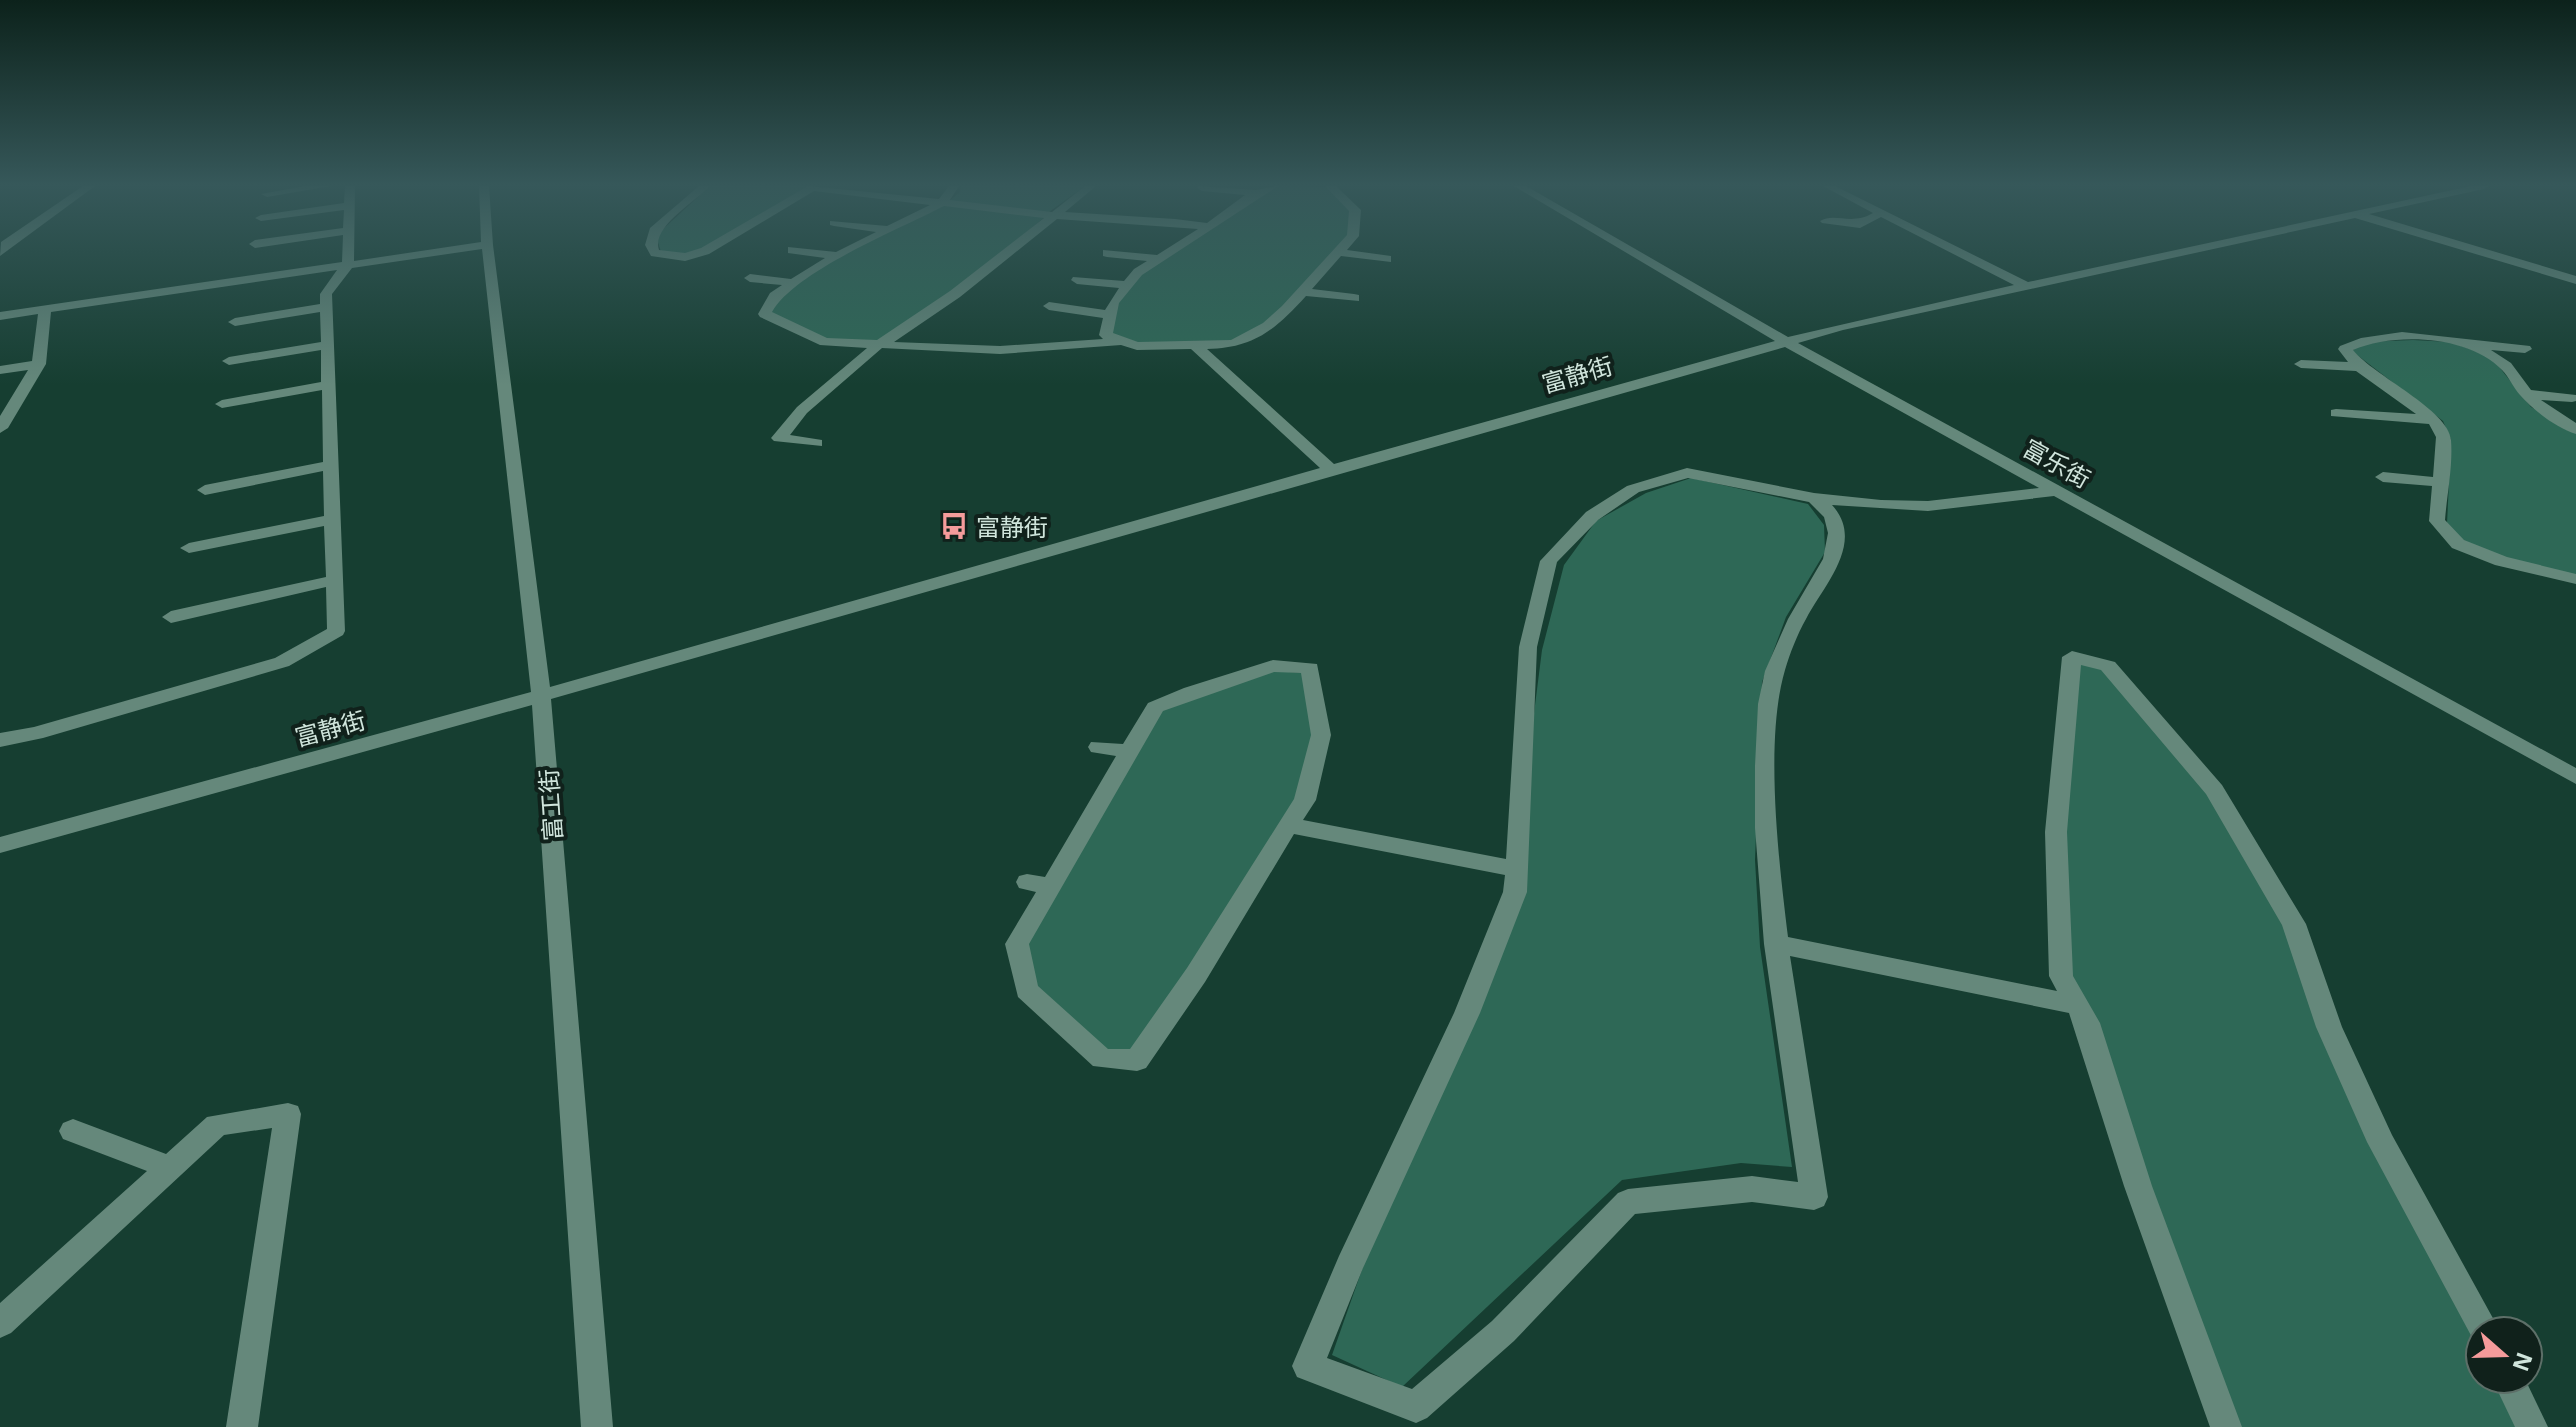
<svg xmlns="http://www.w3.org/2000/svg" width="2576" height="1427" font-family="'Open Sans','Noto Sans SC',sans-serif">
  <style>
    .green { fill: #2e6856 }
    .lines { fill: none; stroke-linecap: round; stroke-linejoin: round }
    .minor { fill: #65887b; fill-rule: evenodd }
    .labels { text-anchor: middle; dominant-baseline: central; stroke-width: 8; stroke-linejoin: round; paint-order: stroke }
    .street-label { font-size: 24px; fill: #d0e5dc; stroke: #10211b }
    .poi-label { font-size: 24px; fill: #d0e5dc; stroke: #10211b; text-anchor: start }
  </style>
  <rect width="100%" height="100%" fill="#163e31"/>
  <g class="green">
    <path d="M 710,186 L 810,186 L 703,250 L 686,256 L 661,252 L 657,239 L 662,230 Z"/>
    <path d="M 961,186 L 1085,186 L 1049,212 L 949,201 L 960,192 Z"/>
    <path d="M 1274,186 L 1328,187 L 1352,211 L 1349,236 L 1264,326 L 1231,341 L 1142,344 L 1110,333 L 1116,302 L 1141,272 L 1257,194 Z"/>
    <path d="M 945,205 L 1046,216 L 954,292 L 878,343 L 825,340 L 770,313 C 802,261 891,233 945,205 Z"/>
    <path d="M 2413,340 L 2450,342 L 2486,355 L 2496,363 L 2531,407 L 2576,433 L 2576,575 L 2505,559 L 2464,542 L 2447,524 L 2451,440 L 2443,421 L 2352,351 L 2363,342 Z"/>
    <path d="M 1691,478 L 1808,504 L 1824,525 L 1825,552 L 1786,617 L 1762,682 L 1755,860 L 1760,947 L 1792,1167 L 1741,1163 L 1622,1180 L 1402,1387 L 1332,1355 L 1364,1264 L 1525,890 L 1532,729 L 1542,650 L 1564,565 L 1596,521 L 1646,493 Z"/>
    <path d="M 2076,661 L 2105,668 L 2205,789 L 2286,922 L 2421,1239 L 2480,1349 L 2480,1379 L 2496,1379 L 2521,1427 L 2239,1427 L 2068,978 L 2066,835 Z"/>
    <path d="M 1275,671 L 1303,673 L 1316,735 L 1300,799 L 1135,1052 L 1105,1054 L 1033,990 L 1025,944 L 1160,710 Z"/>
  </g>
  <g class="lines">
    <g class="minor">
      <path d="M 83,186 L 95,186 L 0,256 L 1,242 Z"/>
      <path d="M 305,186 L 331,186 L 267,197 L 261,194 Z"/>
      <path d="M 345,186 L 355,186 L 354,261 L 481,242 L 479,186 L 489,186 L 493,245 L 550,687 L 1320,468 L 1191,349 L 1137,350 L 1121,345 L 1000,354 L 882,348 L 807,413 L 790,435 L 822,440 L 822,446 L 774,441 L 771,438 L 797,407 L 867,348 L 820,345 L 760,317 L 758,314 L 770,293 L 782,285 L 750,282 L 744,278 L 750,274 L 791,279 L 825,258 L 788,253 L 788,247 L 836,252 L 876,232 L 834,226 L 830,225 L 830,221 L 887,226 L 930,205 L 814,191 L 709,254 L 685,261 L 651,256 L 645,245 L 650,228 L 699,186 L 710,186 C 695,202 651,227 659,250 L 685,253 L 701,248 L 808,186 L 939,199 L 949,186 L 959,186 L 950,200 L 1052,212 L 1085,186 L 1096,186 L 1065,212 L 1175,219 L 1207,223 L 1245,195 L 1202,191 L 1197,188 L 1198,186 L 1256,190 L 1278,186 L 1142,275 L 1119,303 L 1113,333 L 1138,342 L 1231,340 L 1263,323 L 1282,306 L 1347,235 L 1349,211 L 1325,186 L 1336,186 L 1361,210 L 1359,236 L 1347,250 L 1391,256 L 1391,262 L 1341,256 L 1312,289 L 1354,294 L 1359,295 L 1359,301 L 1306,296 C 1275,330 1254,348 1207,349 L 1334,464 L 1775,341 L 1514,186 L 1526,186 L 1788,337 L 2014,285 L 1881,217 L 1860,228 L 1822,223 L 1820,221 C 1835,212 1851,226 1873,213 L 1823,186 L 1835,186 L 2028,282 L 2471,186 L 2489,186 L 2484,189 L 2369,214 L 2576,276 L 2576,284 L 2355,218 L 1843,330 L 1798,343 L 2576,768 L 2576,784 L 2054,496 L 1928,511 L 1832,505 C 1866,542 1824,585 1806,619 C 1797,635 1790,653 1785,670 C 1764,741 1779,863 1788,937 L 2057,991 L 2049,976 L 2045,832 L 2062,657 L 2072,651 L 2115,662 L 2222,785 L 2306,924 L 2342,1027 L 2392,1135 L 2500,1331 L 2480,1331 L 2480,1344 L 2474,1341 L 2367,1142 L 2316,1027 L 2282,925 L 2206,794 L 2101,670 L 2081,665 L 2067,832 L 2073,976 L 2100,1023 L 2152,1186 L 2242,1427 L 2210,1427 L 2124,1186 L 2069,1013 L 1790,956 L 1828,1197 L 1824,1206 L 1814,1210 L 1752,1202 L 1635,1214 L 1514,1341 L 1427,1418 L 1416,1423 L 1297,1377 L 1292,1366 L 1339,1256 L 1454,1013 L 1503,892 L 1505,875 L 1294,834 L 1205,982 L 1146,1068 L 1137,1071 L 1093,1066 L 1018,997 L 1005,944 L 1036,892 L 1019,888 L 1016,882 L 1019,876 L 1027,874 L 1045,877 L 1116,756 L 1091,752 L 1088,747 L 1091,742 L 1123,744 L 1148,703 L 1184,688 L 1273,660 L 1317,664 L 1331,735 L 1316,800 L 1303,820 L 1506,859 L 1519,647 L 1540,561 L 1586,512 L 1627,486 L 1687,468 L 1814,493 L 1881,500 L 1928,501 L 2039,488 L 1785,347 L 551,699 L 613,1427 L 581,1427 L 532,705 L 0,853 L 0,837 L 531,692 L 482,249 L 352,268 L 332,294 L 345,631 L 343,635 L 289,666 L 43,738 L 0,747 L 0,733 L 34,727 L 275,658 L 327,629 L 326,587 L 171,623 L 162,617 L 171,611 L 326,577 L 324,526 L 189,553 L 180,548 L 189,543 L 324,516 L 323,471 L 205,495 L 197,490 L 205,485 L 323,462 L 322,390 L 222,408 L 215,404 L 222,400 L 321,382 L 321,350 L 229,365 L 222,361 L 229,357 L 321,342 L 320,312 L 235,326 L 228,322 L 235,318 L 320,304 L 320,294 L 337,270 L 51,312 L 46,364 L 8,428 L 0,433 L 0,416 L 28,370 L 0,374 L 0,366 L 32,361 L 38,314 L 0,320 L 0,312 L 342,262 L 343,235 L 255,248 L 249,244 L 255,240 L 343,228 L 344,210 L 261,221 L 255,218 L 261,215 L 344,203 ZM 944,206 L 1044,218 L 950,291 L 877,340 L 827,338 L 772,312 C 795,271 900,229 944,206 ZM 1057,219 L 1198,229 L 1157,255 L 1103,250 L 1103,256 L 1107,257 L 1147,261 L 1134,269 L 1124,281 L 1073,277 L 1071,280 L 1077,284 L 1119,288 L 1105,310 L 1049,302 L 1043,306 L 1049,310 L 1103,318 L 1099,335 L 1103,339 L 1000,346 L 894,342 L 960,297 ZM 1688,478 L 1809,502 L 1824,517 L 1828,533 L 1823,559 L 1788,619 L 1765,671 L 1758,704 L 1755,766 L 1755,828 L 1764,944 L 1798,1182 L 1752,1176 L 1628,1189 L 1618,1193 L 1492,1321 L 1412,1389 L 1327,1358 L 1363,1268 L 1480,1013 L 1527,892 L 1537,647 L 1557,562 L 1598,520 L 1639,492 ZM 1274,672 L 1301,673 L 1311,735 L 1294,799 L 1187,968 L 1130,1049 L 1108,1049 L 1038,986 L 1029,944 L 1163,711 Z"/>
      <path d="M 2402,332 L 2530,346 L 2532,349 L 2525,353 L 2491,350 L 2511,363 L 2531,390 L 2576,395 L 2576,401 L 2572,402 L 2541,400 L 2576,423 L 2576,434 C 2556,428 2533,410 2520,395 C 2513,387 2509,377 2502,370 C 2469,335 2394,332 2353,350 C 2374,376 2449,410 2451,440 C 2453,466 2447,494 2445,520 L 2464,540 L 2507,557 L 2576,574 L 2576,584 L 2495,565 L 2452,548 L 2429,521 L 2432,486 L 2383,482 L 2375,477 L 2383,472 L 2433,477 L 2436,437 L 2429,424 L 2331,416 L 2331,410 L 2336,409 L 2416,414 L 2356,371 L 2301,368 L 2294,364 L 2301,360 L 2348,362 L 2338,349 L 2340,346 L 2361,338 Z"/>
      <path d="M 288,1103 L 298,1106 L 301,1114 L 258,1427 L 226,1427 L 272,1128 L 224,1135 L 11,1333 L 0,1338 L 0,1303 L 147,1171 L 63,1139 L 59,1131 L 63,1123 L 73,1119 L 166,1154 L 207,1117 Z"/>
      <path d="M 2492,1379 L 2525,1379 L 2548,1427 L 2515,1427 Z"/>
    </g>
  </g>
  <linearGradient id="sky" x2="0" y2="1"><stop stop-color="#0c221b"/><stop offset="0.48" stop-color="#36585a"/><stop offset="1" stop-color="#36585a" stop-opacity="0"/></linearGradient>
  <rect width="2576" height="385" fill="url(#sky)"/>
  <defs>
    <g id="bus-bare" transform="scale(2.16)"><path d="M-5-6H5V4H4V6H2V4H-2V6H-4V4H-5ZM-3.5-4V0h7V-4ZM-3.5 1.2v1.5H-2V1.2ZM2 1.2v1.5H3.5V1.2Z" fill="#f59b9b" stroke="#10211b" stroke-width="2.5" paint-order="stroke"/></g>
  </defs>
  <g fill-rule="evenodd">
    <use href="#bus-bare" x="954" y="526"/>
  </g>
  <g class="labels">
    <g class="street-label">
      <text transform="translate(1577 374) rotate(-16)">富静街</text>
      <text transform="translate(2057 463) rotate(29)">富乐街</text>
      <text transform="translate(330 728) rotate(-15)">富静街</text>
      <text transform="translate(550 805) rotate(-94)">富工街</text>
    </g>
    <g class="poi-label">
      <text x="976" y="526">富静街</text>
    </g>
  </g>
  <g transform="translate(2504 1355) rotate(110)"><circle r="38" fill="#10211b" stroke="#5d6f68" stroke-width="2"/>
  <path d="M0-6L14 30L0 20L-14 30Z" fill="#f59b9b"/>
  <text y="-12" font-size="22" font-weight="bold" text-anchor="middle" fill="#d0e5dc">N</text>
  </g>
</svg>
